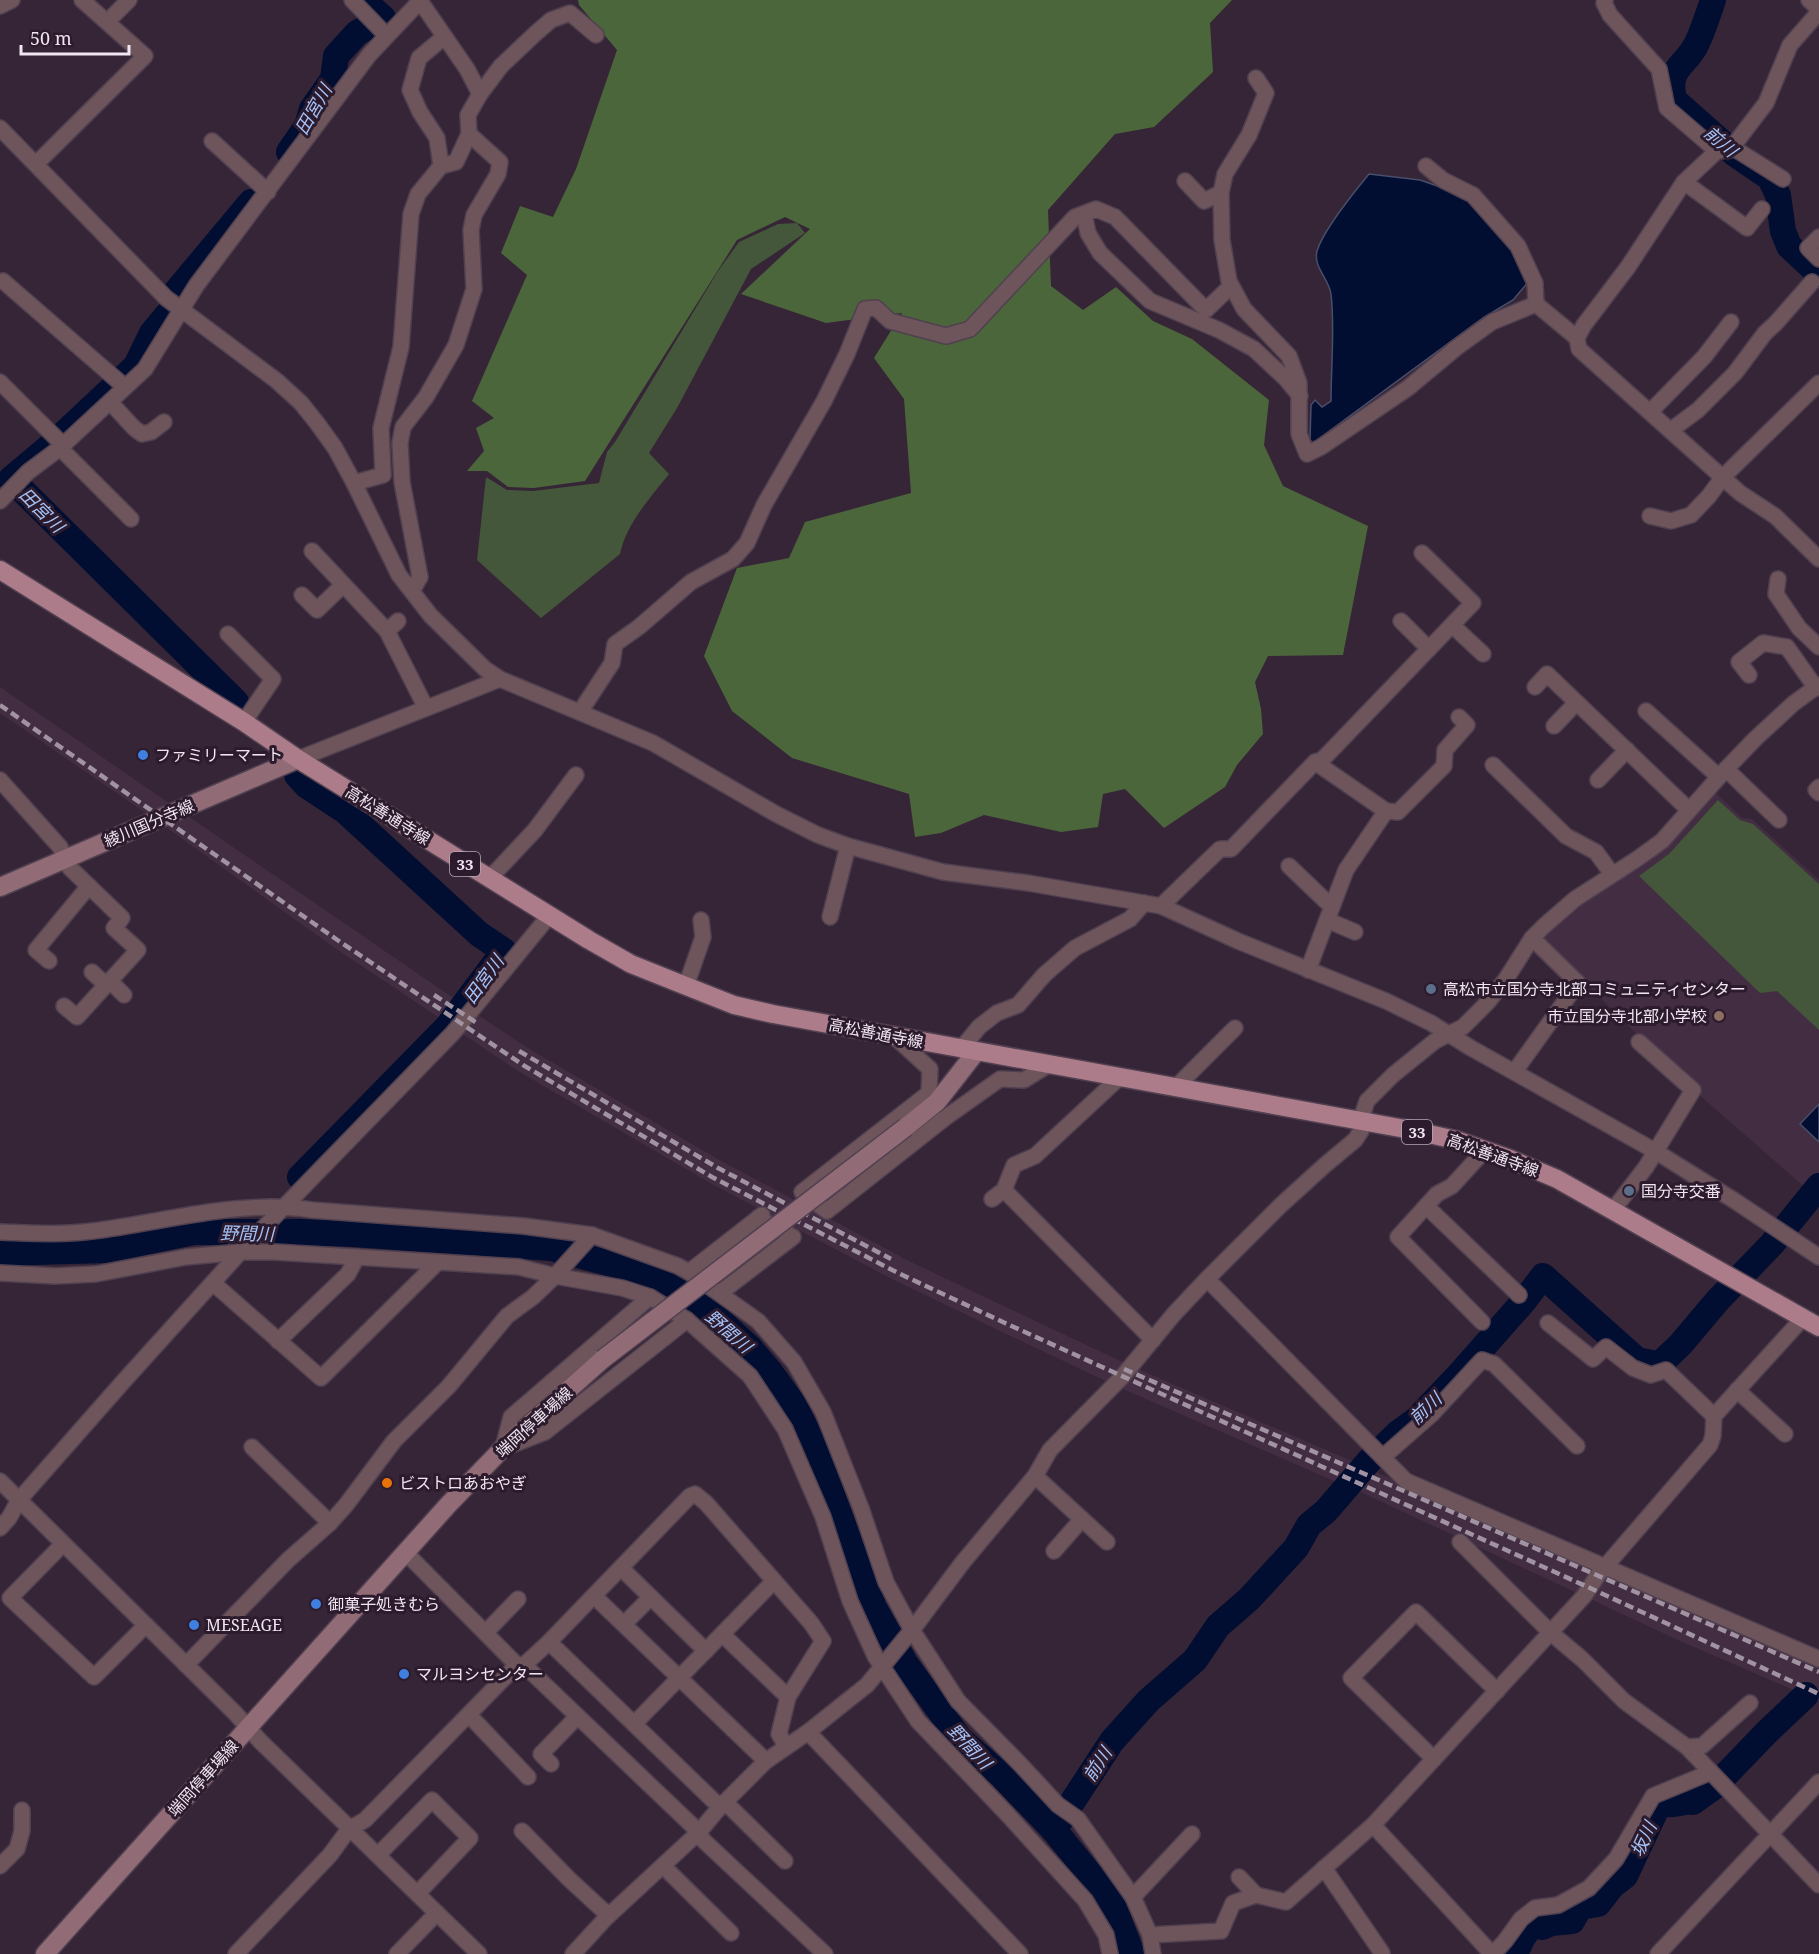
<svg xmlns="http://www.w3.org/2000/svg" width="1819" height="1954" font-family="'Noto Serif','Noto Sans JP',serif">
  <style>
    .built { fill: #432d43 }
    .green { fill: #45573a }
    .forest { fill: #4b663b }
    .water { fill: #010e31; stroke: #494e6b; stroke-width: 1.5 }
    .lines { fill: none; stroke-linecap: round; stroke-linejoin: round }
    .river { stroke: #010e31; stroke-width: 26 }
    .minor-casing { stroke: #504050; stroke-width: 18 }
    .secondary-casing { stroke: #504050; stroke-width: 21 }
    .primary-casing { stroke: #504050; stroke-width: 21 }
    .minor { stroke: #6d555b; stroke-width: 15 }
    .secondary { stroke: #916b76; stroke-width: 18 }
    .primary { stroke: #ac7c8a; stroke-width: 18 }
    .rail { stroke: #a193a1; stroke-width: 4.5; stroke-dasharray: 9 4.5; stroke-linecap: butt }
    .secondary-bridge-casing { stroke: #504050; stroke-width: 21; stroke-linecap: butt }
    .secondary-bridge { stroke: #916b76; stroke-width: 18 }
    .shop-dot { fill: #3f7fe0; stroke: #2c1b2c; stroke-width: 2 }
    .service-dot { fill: #5c6f8a; stroke: #2c1b2c; stroke-width: 2 }
    .education-dot { fill: #8d6e63; stroke: #2c1b2c; stroke-width: 2 }
    .food-dot { fill: #e8710a; stroke: #2c1b2c; stroke-width: 2 }
    .labels { text-anchor: middle; dominant-baseline: central; stroke-width: 6; stroke-linejoin: round; paint-order: stroke }
    .shield { fill: #2c1b2c; stroke: #b6a8b6; stroke-width: 1.5 }
    .shield-label { font-size: 15px; font-weight: bold; fill: #f1e5f1 }
    .poi-label { font-size: 16px; fill: #f1e5f1; stroke: #2c1b2c; text-anchor: start }
    .street-label { font-size: 16px; fill: #f1e5f1; stroke: #2c1b2c }
    .water-label { font-size: 18px; font-style: italic; fill: #a5c2f8; stroke: #2c1b2c }
  </style>
  <rect width="100%" height="100%" fill="#362536"/>
  <g class="built">
    <path d="M 0,687 L 462,1004 L 459,1008 L 463,1010 L 466,1007 L 531,1050 L 721,1161 L 911,1262 L 1010,1309 L 1131,1366 L 1361,1465 L 1343,1485 L 1114,1385 L 1000,1331 L 892,1279 L 710,1183 L 518,1071 L 451,1026 L 453,1023 L 450,1021 L 447,1023 L 332,946 L 156,820 L 0,713 Z"/>
    <path d="M 1716,793 L 1742,818 L 1752,819 L 1819,880 L 1819,1179 L 1808,1190 L 1697,1093 L 1540,939 L 1580,902 L 1643,866 L 1664,848 Z"/>
    <path d="M 1369,1469 L 1819,1665 L 1819,1701 L 1678,1640 L 1352,1488 Z"/>
  </g>
  <g class="green">
    <path d="M 797,223 L 805,233 L 751,269 L 677,408 L 649,453 L 669,474 C 650,498 626,524 620,554 L 541,618 L 477,560 L 486,477 L 507,490 L 533,491 L 599,483 L 607,452 L 615,442 L 718,271 L 739,242 L 778,224 Z"/>
    <path d="M 1718,800 L 1740,820 L 1753,824 L 1819,884 L 1819,1030 L 1777,991 L 1760,993 L 1639,876 L 1669,854 Z"/>
  </g>
  <path class="forest" d="M 578,0 L 1232,0 L 1210,23 L 1213,72 L 1154,127 L 1115,134 L 1048,210 L 1051,286 L 1083,310 L 1116,287 L 1153,321 L 1192,339 L 1269,400 L 1264,445 L 1283,486 L 1368,526 L 1343,655 L 1268,656 L 1255,682 L 1261,709 L 1263,734 L 1237,765 L 1225,787 L 1164,828 L 1125,789 L 1103,794 L 1098,827 L 1061,832 L 984,815 L 941,833 L 915,837 L 909,794 L 792,758 L 732,711 L 704,656 L 737,568 L 789,558 L 805,522 L 911,493 L 904,399 L 874,358 L 902,313 L 826,323 L 741,294 L 810,229 L 785,217 L 737,240 L 585,481 L 534,488 L 508,487 L 487,471 L 467,471 L 484,451 L 476,428 L 494,418 L 472,401 L 527,275 L 501,253 L 520,206 L 553,217 L 576,169 L 617,50 L 579,5 Z"/>
  <g class="water">
    <path d="M 1369,174 L 1420,180 L 1469,197 L 1511,245 L 1529,281 L 1513,300 L 1483,318 L 1313,443 L 1310,440 L 1311,405 L 1315,400 L 1322,407 L 1331,401 C 1331,368 1335,326 1331,294 C 1329,279 1313,267 1317,251 C 1323,231 1355,191 1369,174 Z"/>
    <path d="M 1819,1104 L 1819,1142 L 1800,1124 Z"/>
  </g>
  <g class="lines">
    <g class="river">
      <path d="M 1713,0 C 1708,15 1703,31 1696,45 C 1683,69 1667,67 1674,100 L 1735,154 L 1770,178 L 1778,195 L 1783,231 L 1789,246 L 1819,274"/>
      <path d="M 289,152 L 307,126 L 312,109 L 333,79 L 336,56 L 357,33 L 383,18 L 363,0"/>
      <path d="M 175,293 L 251,202"/>
      <path d="M 167,315 L 152,333 L 136,366 L 55,442 L 11,479 L 236,702"/>
      <path d="M 297,775 L 307,786 L 345,811 L 479,934 L 504,951 L 448,1026 L 300,1177"/>
      <path d="M 0,1253 L 105,1250 L 194,1232 L 300,1232 L 354,1234 L 551,1248 L 612,1264 L 662,1281 L 715,1316 L 749,1347 L 771,1373 L 794,1405 L 812,1441 L 874,1608 L 905,1663 L 960,1739 L 1001,1775 L 1054,1830 L 1092,1877 L 1114,1908 L 1132,1954"/>
      <path d="M 1054,1830 L 1112,1741 L 1149,1700 L 1195,1660 L 1218,1626 L 1249,1599 L 1296,1548 L 1309,1525 L 1326,1511 L 1369,1461 L 1398,1433 L 1416,1420 L 1456,1378 L 1524,1301 L 1543,1276 L 1637,1360 L 1656,1364 L 1663,1361 L 1680,1345 L 1718,1300 L 1772,1244 L 1819,1186"/>
      <path d="M 1515,1954 L 1523,1937 L 1533,1924 L 1542,1927 L 1551,1923 L 1572,1921 L 1580,1907 L 1598,1904 L 1612,1886 L 1625,1876 L 1657,1808 L 1664,1804 C 1675,1806 1683,1800 1693,1802 L 1714,1787 L 1767,1732 L 1806,1695"/>
    </g>
    <g class="minor-casing">
      <g id="minor">
        <path d="M 352,0 L 386,35"/>
        <path d="M 1605,0 L 1604,3 L 1610,15 L 1659,69 L 1667,108 L 1717,151"/>
        <path d="M 1809,0 L 1819,9"/>
        <path d="M 0,6 L 12,0"/>
        <path d="M 1819,12 L 1790,45 L 1766,103 L 1730,150 L 1717,151 L 1684,182 L 1628,267 L 1584,325 L 1577,338 L 1579,349 L 1740,493 L 1775,516 L 1819,559"/>
        <path d="M 108,21 L 129,0"/>
        <path d="M 1256,78 L 1266,93 L 1249,135 L 1225,174 L 1221,193 L 1222,240 L 1229,281 L 1244,309 L 1289,356 L 1299,383 L 1299,434 L 1307,454 L 1321,447 L 1408,388 L 1456,348 L 1492,322 L 1536,304 L 1577,338"/>
        <path d="M 480,94 L 501,66 L 536,33 L 551,20 L 570,13 L 596,35"/>
        <path d="M 0,128 L 166,298 L 277,381 L 301,403 L 317,423 L 335,448 L 354,483 L 399,575 L 431,616 L 485,669 L 500,679 L 653,743 L 776,814 L 818,835 L 848,846 L 943,872 L 1028,883 L 1161,906 L 1238,941 L 1386,1001 L 1431,1023 L 1471,1048 L 1655,1151 L 1735,1201 L 1819,1257"/>
        <path d="M 212,141 L 268,192"/>
        <path d="M 1732,147 L 1783,179"/>
        <path d="M 36,164 L 145,56 L 82,0"/>
        <path d="M 441,166 L 437,138 L 420,112 L 410,90 L 419,58 L 444,37"/>
        <path d="M 1426,166 L 1443,180 L 1473,195 L 1518,246 L 1535,283 L 1536,304"/>
        <path d="M 1185,181 L 1204,201 L 1221,193"/>
        <path d="M 1684,182 L 1747,228 L 1762,209"/>
        <path d="M 1084,214 L 1088,233 L 1100,253 L 1150,301 L 1219,330 L 1254,349 L 1286,379 L 1300,396"/>
        <path d="M 1819,237 L 1808,248 L 1819,259"/>
        <path d="M 3,281 L 125,387"/>
        <path d="M 0,382 L 63,445"/>
        <path d="M 110,402 L 134,428 L 142,434 L 151,432 L 164,422"/>
        <path d="M 1650,412 L 1704,357 L 1731,322"/>
        <path d="M 1671,430 L 1698,410 L 1735,373 L 1765,333 L 1775,324 L 1812,282"/>
        <path d="M 60,448 L 131,519"/>
        <path d="M 354,483 L 383,475 L 381,428 L 401,347 L 411,214 L 418,194 L 441,166 L 456,162 L 469,134"/>
        <path d="M 0,501 L 28,472 L 60,448 L 145,369 L 196,286 L 369,55 L 421,0"/>
        <path d="M 1650,516 L 1671,521 L 1691,515 L 1709,496 L 1723,477 L 1819,383"/>
        <path d="M 312,551 L 387,631 L 426,708"/>
        <path d="M 1778,579 L 1776,594 L 1799,628 L 1819,647"/>
        <path d="M 412,591 L 420,577 L 402,482 L 400,443 L 403,427 L 426,397 L 456,345 L 474,289 L 471,230 L 474,215 L 498,174 L 500,162 L 469,134 L 468,115 L 480,94 L 467,69 L 420,1"/>
        <path d="M 302,595 L 317,610 L 343,585"/>
        <path d="M 1401,621 L 1429,649"/>
        <path d="M 1452,625 L 1483,654"/>
        <path d="M 387,631 L 398,621"/>
        <path d="M 228,634 L 273,679 L 244,722"/>
        <path d="M 1749,675 L 1739,662 L 1763,643 L 1787,647 L 1816,688"/>
        <path d="M 1535,687 L 1547,674 L 1689,810"/>
        <path d="M 1646,711 L 1719,777"/>
        <path d="M 580,712 L 612,663 L 615,644 L 639,627 L 691,582 L 733,559 L 747,543 L 764,505 L 824,401 L 847,354 L 865,309 L 876,308 L 890,321 L 946,336 L 970,329 L 1075,217 L 1096,209 L 1115,217 L 1206,310 L 1231,286"/>
        <path d="M 1554,726 L 1576,703"/>
        <path d="M 298,759 L 500,679"/>
        <path d="M 1493,765 L 1566,836 L 1596,852 L 1612,874"/>
        <path d="M 1726,769 L 1779,820"/>
        <path d="M 0,780 L 60,847 L 70,868 L 122,918 L 114,928 L 138,950 L 77,1017 L 64,1006"/>
        <path d="M 1598,780 L 1627,750"/>
        <path d="M 1819,787 L 1816,790 L 1819,793"/>
        <path d="M 1386,811 L 1398,812 L 1444,766 L 1445,750 L 1467,725 L 1459,717"/>
        <path d="M 1289,866 L 1332,907"/>
        <path d="M 489,879 L 535,830 L 576,775"/>
        <path d="M 1161,906 L 1220,849 L 1231,849 L 1315,762 L 1322,760 L 1473,603 L 1422,553"/>
        <path d="M 830,917 L 848,846"/>
        <path d="M 1327,920 L 1355,932"/>
        <path d="M 49,961 L 36,950 L 89,886"/>
        <path d="M 1308,970 L 1346,870 L 1386,811 L 1315,762"/>
        <path d="M 92,972 L 106,985"/>
        <path d="M 110,981 L 124,995"/>
        <path d="M 686,986 L 703,937 L 701,920"/>
        <path d="M 895,1037 L 930,1069 L 929,1093 L 802,1192 L 827,1211 L 945,1118 L 1000,1079 L 1024,1080 L 1048,1065"/>
        <path d="M 961,1049 L 979,1027 L 997,1013 L 1018,1005 L 1044,975 L 1075,948 L 1130,919 L 1144,903"/>
        <path d="M 1515,1071 L 1578,983 L 1532,938"/>
        <path d="M 1175,1088 L 1235,1028"/>
        <path d="M 1004,1190 L 1153,1340"/>
        <path d="M 992,1199 L 1004,1190 L 1014,1165 L 1035,1156 L 1119,1078"/>
        <path d="M 1426,1206 L 1519,1295"/>
        <path d="M 1613,1210 L 1646,1167 L 1693,1090 L 1639,1042"/>
        <path d="M 0,1232 C 31,1233 62,1235 92,1231 C 165,1222 238,1199 312,1210 L 524,1226 L 592,1235 L 678,1266 L 689,1272 L 758,1321 L 794,1362 L 823,1412 L 861,1508 L 886,1582 L 912,1630 L 958,1701 L 1021,1765 L 1058,1805 L 1078,1819 L 1133,1897 L 1150,1935 L 1221,1931 L 1233,1903 L 1256,1895 L 1286,1902 L 1373,1825 L 1584,1596 L 1598,1575 L 1710,1445 L 1713,1436 L 1714,1416 L 1803,1318"/>
        <path d="M 592,1235 L 555,1276 L 622,1288 L 650,1297 L 687,1320 L 750,1376 L 785,1429 L 823,1517 L 850,1601 L 875,1656 L 918,1721 L 1008,1815 L 1085,1900 L 1106,1935 L 1110,1954"/>
        <path d="M 689,1272 L 762,1215"/>
        <path d="M 0,1273 L 55,1276 L 96,1274 L 186,1257 L 241,1252 L 274,1252 L 519,1267 L 555,1276 L 533,1297 L 507,1316 L 449,1386 L 394,1441 L 346,1505 L 330,1523 L 288,1560 L 186,1665"/>
        <path d="M 1207,1279 L 1406,1481 L 1819,1659"/>
        <path d="M 213,1283 L 321,1378 L 437,1263"/>
        <path d="M 720,1293 L 793,1237 L 758,1218"/>
        <path d="M 1482,1322 L 1398,1237 L 1437,1194 L 1452,1186 L 1485,1150"/>
        <path d="M 1548,1323 L 1593,1359 L 1606,1347 L 1633,1368 L 1651,1375 L 1666,1370 L 1714,1416"/>
        <path d="M 278,1341 L 348,1274 L 357,1257"/>
        <path d="M 1737,1390 L 1785,1434"/>
        <path d="M 509,1446 L 545,1432 L 687,1320"/>
        <path d="M 252,1447 L 330,1523"/>
        <path d="M 503,1448 L 511,1417 L 650,1297"/>
        <path d="M 1383,1457 L 1433,1413 L 1482,1360 L 1494,1364 L 1577,1446"/>
        <path d="M 1035,1476 L 1107,1542"/>
        <path d="M 0,1481 L 235,1713 L 260,1741 L 479,1954"/>
        <path d="M 0,1528 L 9,1518 L 19,1500 L 122,1383 L 244,1248 L 453,1033 L 549,916"/>
        <path d="M 1460,1542 L 1551,1633 L 1582,1659 L 1624,1701 L 1687,1747 L 1819,1885"/>
        <path d="M 63,1544 L 10,1598 L 94,1677 L 146,1625"/>
        <path d="M 1054,1551 L 1082,1519"/>
        <path d="M 405,1552 L 517,1665 L 524,1665 L 699,1832 L 703,1840 L 825,1954"/>
        <path d="M 621,1568 L 706,1651"/>
        <path d="M 594,1596 L 766,1761"/>
        <path d="M 624,1624 L 651,1597"/>
        <path d="M 486,1632 L 518,1599"/>
        <path d="M 723,1635 L 788,1697"/>
        <path d="M 549,1642 L 720,1807"/>
        <path d="M 524,1665 L 549,1642 L 690,1496 L 695,1494 L 706,1503 L 811,1623 L 823,1641 L 788,1697 L 779,1734 L 786,1746"/>
        <path d="M 469,1715 L 528,1777"/>
        <path d="M 634,1724 L 774,1581"/>
        <path d="M 808,1732 L 1020,1954"/>
        <path d="M 1687,1747 L 1702,1746 L 1750,1703"/>
        <path d="M 1434,1759 L 1351,1678 L 1416,1612 L 1497,1691"/>
        <path d="M 551,1764 L 541,1754 L 577,1717"/>
        <path d="M 725,1802 L 785,1861"/>
        <path d="M 1373,1825 L 1492,1954"/>
        <path d="M 522,1831 L 569,1879 L 608,1915"/>
        <path d="M 378,1855 L 432,1800 L 470,1838 L 418,1893"/>
        <path d="M 0,1866 L 17,1849 L 22,1831 L 22,1810"/>
        <path d="M 663,1866 L 731,1933"/>
        <path d="M 1324,1868 L 1382,1953"/>
        <path d="M 1239,1877 L 1256,1895"/>
        <path d="M 1133,1897 L 1192,1834"/>
        <path d="M 1150,1935 L 1153,1954"/>
        <path d="M 236,1954 L 330,1855 L 349,1829 L 365,1820 L 517,1665"/>
        <path d="M 397,1954 L 437,1913"/>
        <path d="M 573,1954 L 606,1918 L 699,1832 L 720,1807 L 766,1761 L 808,1732 L 867,1685 L 912,1630 L 963,1562 L 1035,1476 L 1050,1450 L 1122,1377 L 1174,1314 L 1207,1279 L 1281,1205 L 1325,1165 L 1355,1140 L 1361,1131 L 1364,1110 L 1367,1101 L 1393,1075 L 1435,1041 L 1463,1027 L 1488,1002 L 1506,979 L 1532,938 L 1544,926 L 1575,899 L 1637,859 L 1662,841 L 1726,769 L 1756,738 L 1794,703 L 1819,685"/>
        <path d="M 1493,1954 L 1505,1941 L 1521,1919 L 1535,1908 L 1558,1905 L 1589,1888 L 1616,1859 L 1653,1796 L 1711,1772"/>
        <path d="M 1658,1954 L 1819,1782"/>
      </g>
    </g>
    <g class="secondary-casing">
      <g id="secondary">
        <path d="M 0,887 L 298,759"/>
        <path d="M 906,1127 L 937,1102 L 976,1052"/>
        <path d="M 45,1954 L 448,1505 L 503,1448 L 603,1359"/>
      </g>
    </g>
    <g class="primary-casing">
      <path id="primary" d="M 0,570 L 244,722 L 298,759 L 589,940 L 631,964 L 686,986 L 734,1005 L 773,1014 L 1411,1130 L 1456,1140 L 1510,1159 L 1557,1179 L 1819,1327"/>
    </g>
    <use href="#minor" class="minor"/>
    <use href="#secondary" class="secondary"/>
    <use href="#primary" class="primary"/>
    <g class="rail">
      <path d="M 0,705 L 336,939 L 523,1065 L 712,1177 L 898,1273 L 1005,1323 L 1590,1588 L 1819,1694"/>
      <path d="M 434,995 L 477,1023"/>
      <path d="M 519,1051 L 718,1168 L 891,1259"/>
      <path d="M 1124,1369 L 1819,1672"/>
    </g>
    <g class="secondary-bridge-casing">
      <path id="secondary-bridge" d="M 603,1359 L 906,1127"/>
    </g>
    <use href="#secondary-bridge" class="secondary-bridge"/>
  </g>
  <g class="shop-dot">
    <circle cx="143" cy="755" r="6"/>
    <circle cx="316" cy="1604" r="6"/>
    <circle cx="194" cy="1625" r="6"/>
    <circle cx="404" cy="1674" r="6"/>
  </g>
  <g class="service-dot">
    <circle cx="1431" cy="989" r="6"/>
    <circle cx="1629" cy="1191" r="6"/>
  </g>
  <circle class="education-dot" cx="1719" cy="1016" r="6"/>
  <circle class="food-dot" cx="387" cy="1483" r="6"/>
  <g class="labels">
    <g class="shield">
      <rect x="450" y="852" width="30" height="24" rx="4.5"/>
      <rect x="1402" y="1120" width="30" height="24" rx="4.5"/>
    </g>
    <g class="shield-label">
      <text x="465" y="864">33</text>
      <text x="1417" y="1132">33</text>
    </g>
    <g class="poi-label">
      <text x="155" y="755">ファミリーマート</text>
      <text x="1443" y="989">高松市立国分寺北部コミュニティセンター</text>
      <text x="1707" y="1016" text-anchor="end">市立国分寺北部小学校</text>
      <text x="1641" y="1191">国分寺交番</text>
      <text x="399" y="1483">ビストロあおやぎ</text>
      <text x="328" y="1604">御菓子処きむら</text>
      <text x="206" y="1625">MESEAGE</text>
      <text x="416" y="1674">マルヨシセンター</text>
    </g>
    <g class="street-label">
      <text transform="translate(388 815) rotate(32)">高松善通寺線</text>
      <text transform="translate(149 823) rotate(-23)">綾川国分寺線</text>
      <text transform="translate(876 1033) rotate(11)">高松善通寺線</text>
      <text transform="translate(1493 1155) rotate(20)">高松善通寺線</text>
      <text transform="translate(534 1422) rotate(-42)">端岡停車場線</text>
      <text transform="translate(203 1778) rotate(-48)">端岡停車場線</text>
    </g>
    <g class="water-label">
      <text transform="translate(313 109) rotate(-60)">田宮川</text>
      <text transform="translate(1721 141) rotate(41)">前川</text>
      <text transform="translate(42 510) rotate(45)">田宮川</text>
      <text transform="translate(483 979) rotate(-54)">田宮川</text>
      <text transform="translate(247 1233) rotate(1)">野間川</text>
      <text transform="translate(729 1331) rotate(41)">野間川</text>
      <text transform="translate(1425 1408) rotate(-43)">前川</text>
      <text transform="translate(970 1746) rotate(47)">野間川</text>
      <text transform="translate(1097 1764) rotate(-57)">前川</text>
      <text transform="translate(1643 1839) rotate(-65)">坂川</text>
    </g>
  </g>
  <path d="M21 45v9h108v-9" fill="none" stroke="#f1e5f1" stroke-width="3"/>
  <text x="30" y="45" font-size="18" fill="#f1e5f1" stroke="#2c1b2c" stroke-width="4.5" paint-order="stroke">50 m</text>
</svg>
